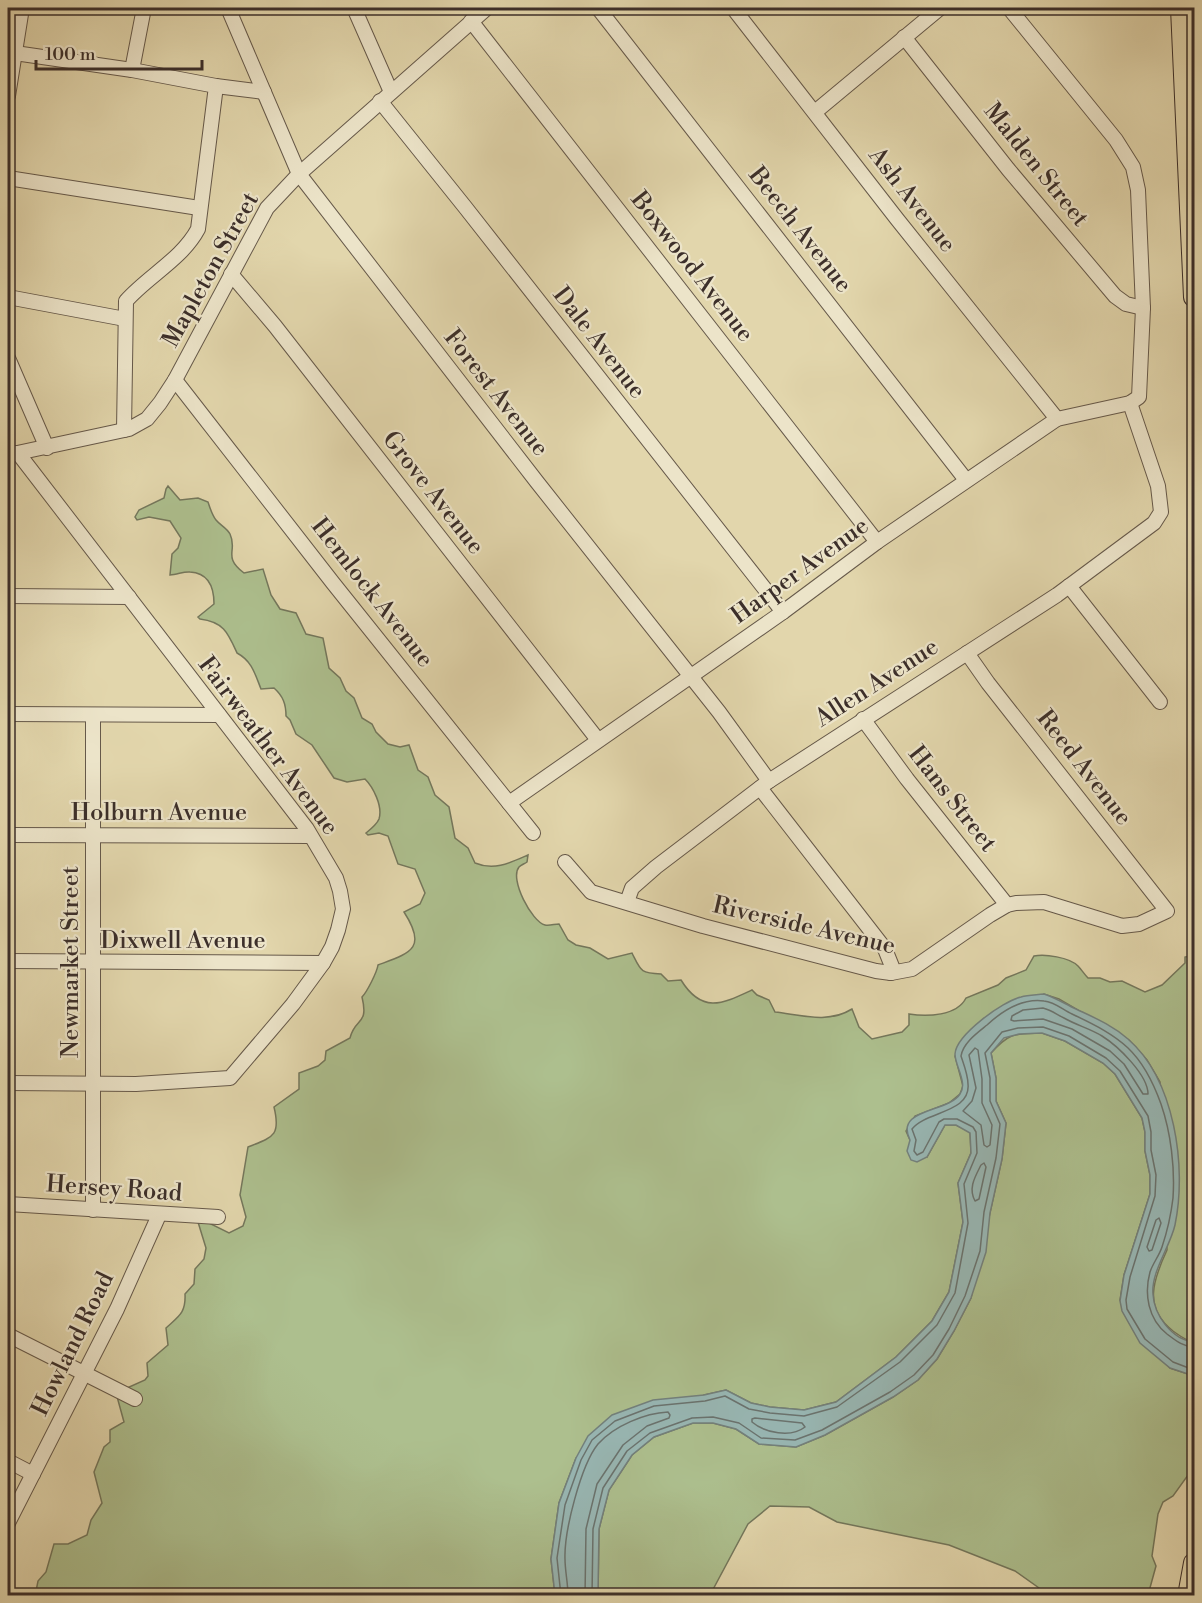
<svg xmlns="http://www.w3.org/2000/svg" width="1202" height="1603" font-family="'Libre Bodoni',serif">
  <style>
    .green { fill: #adbf8e; stroke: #74775c; stroke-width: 1.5 }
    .water { fill: #98b7b4; stroke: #73817d; stroke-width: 1.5 }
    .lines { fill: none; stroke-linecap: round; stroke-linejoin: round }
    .shore { stroke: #6a736f; stroke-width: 1.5 }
    .minor-casing { stroke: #66594a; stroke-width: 16 }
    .highway-casing { stroke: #3c2f2a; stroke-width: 22 }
    .minor { stroke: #ece4c9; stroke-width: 14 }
    .highway { stroke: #e2d6ac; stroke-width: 20 }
    .labels { text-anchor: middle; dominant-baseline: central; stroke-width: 4.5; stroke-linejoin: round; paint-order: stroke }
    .street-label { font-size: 24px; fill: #3c2f2a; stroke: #ece4c9 }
  </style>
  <rect width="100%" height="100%" fill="#e2d6ac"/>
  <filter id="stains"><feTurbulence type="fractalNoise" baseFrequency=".00333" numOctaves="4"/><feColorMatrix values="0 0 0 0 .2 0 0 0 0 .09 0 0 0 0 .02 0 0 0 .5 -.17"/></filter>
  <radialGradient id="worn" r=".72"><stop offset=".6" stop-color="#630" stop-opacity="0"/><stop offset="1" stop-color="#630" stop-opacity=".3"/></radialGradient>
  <g class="green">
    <path d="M 168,486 L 180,500 L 198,498 L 208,502 C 210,508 212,515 216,520 C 220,525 227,528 230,534 C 238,551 222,556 244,573 L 263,569 L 271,595 L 280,609 L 296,613 L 306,634 L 323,638 L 329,668 L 340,678 L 346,691 L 354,698 L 362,718 L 372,724 L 376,732 L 388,744 L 400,747 L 409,745 L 418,770 L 428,777 L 435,795 L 449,807 L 455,838 L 468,848 L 475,863 C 494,871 510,863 528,855 L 527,862 C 524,864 521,865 519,867 C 509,879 532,922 545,925 C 549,926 555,924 559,924 L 568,940 L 576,945 L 590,948 L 608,959 L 632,953 C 641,971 640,973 661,974 L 668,981 L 681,980 C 702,1014 722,1004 752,990 L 757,995 L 769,1000 L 775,1012 C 801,1015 828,1024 852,1009 L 859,1027 L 872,1039 L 902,1032 L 909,1025 L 909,1014 C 927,1017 957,1016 966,998 L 998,985 L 1006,978 L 1026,970 L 1034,956 C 1045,954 1069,957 1078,966 C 1081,969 1084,974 1088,978 L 1100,978 L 1110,982 L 1122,981 L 1145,992 L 1162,985 L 1185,963 L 1185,957 L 1194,955 L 1194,1342 C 1186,1341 1180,1336 1173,1331 C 1143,1308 1153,1280 1167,1250 L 1160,1082 L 1147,1060 L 1129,1040 L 1059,999 L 1044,994 L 955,1056 L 963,1086 L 960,1094 L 949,1103 L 915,1116 L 906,1131 L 910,1140 L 927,1157 L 945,1125 L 956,1125 L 970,1132 L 971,1153 L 958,1183 L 963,1222 L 949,1292 L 932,1321 L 896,1357 L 836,1402 L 804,1410 L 770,1407 L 751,1403 L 726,1390 L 704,1395 L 576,1458 L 559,1503 L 551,1559 L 555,1595 L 35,1596 L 38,1581 L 46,1572 L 54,1544 L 68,1544 L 87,1535 L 91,1520 L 102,1503 L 94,1472 L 104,1447 L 110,1442 L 110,1430 L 124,1422 L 116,1393 L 145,1380 L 148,1376 L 147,1363 L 168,1345 L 166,1328 C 179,1316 186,1313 185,1294 L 194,1284 L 195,1269 L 204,1259 L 206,1248 L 198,1222 L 205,1221 L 229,1233 L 243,1226 L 246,1217 L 240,1195 L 248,1147 C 273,1137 281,1136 274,1107 L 299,1089 L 299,1073 L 318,1066 L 325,1060 L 326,1051 L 350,1038 C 355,1017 369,1026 362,997 C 367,992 377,972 378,965 C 410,953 428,949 404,912 L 420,904 L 425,893 L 415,869 L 398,864 L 388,836 L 379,833 L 368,835 L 366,833 C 371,829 377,824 379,819 C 383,806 373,787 365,779 L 347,782 L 334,778 L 312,745 L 296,734 L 290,720 L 286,716 C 286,704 283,696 274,688 L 261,689 C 255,674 252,661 237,653 C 228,633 224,622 200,619 L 198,617 L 214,604 C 214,588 209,573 190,572 C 184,571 177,575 170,575 L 172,554 L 178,548 L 181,538 L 170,521 L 149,517 L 137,520 L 135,517 L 139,510 L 164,498 L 166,489 Z"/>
    <path d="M 1042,1033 L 1065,1041 L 1103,1063 L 1115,1074 L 1142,1118 L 1145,1132 L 1145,1151 L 1150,1175 L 1150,1194 L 1124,1275 L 1120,1300 L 1170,1368 L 1194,1376 L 1194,1437 L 1191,1471 L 1173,1496 L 1163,1502 L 1158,1514 L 1152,1556 L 1156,1566 L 1148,1595 L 1049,1595 L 1015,1571 L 949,1545 L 837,1522 L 809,1507 L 770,1506 L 748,1524 L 710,1595 L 598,1596 L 599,1529 L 609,1490 L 632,1455 L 654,1437 L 693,1423 L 713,1423 L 736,1429 L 759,1444 L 796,1447 L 825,1435 L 893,1397 L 918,1380 L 937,1359 L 954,1331 L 971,1298 L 1002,1159 L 1006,1123 L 996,1101 L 996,1078 L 991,1053 C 1010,1032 1014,1034 1042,1033 Z"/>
  </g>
  <path class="water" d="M 1044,994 C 1056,998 1065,1004 1076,1009 C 1095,1018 1112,1025 1128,1039 C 1175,1080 1187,1167 1175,1225 C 1170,1247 1151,1272 1153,1294 C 1154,1315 1172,1340 1194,1342 L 1194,1376 L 1170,1368 L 1140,1343 L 1122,1311 L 1120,1301 L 1124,1275 L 1150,1194 L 1150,1175 L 1145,1151 L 1145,1132 L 1142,1118 L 1115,1074 L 1103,1063 L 1065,1041 L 1042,1033 L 1019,1034 L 1004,1038 L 991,1053 L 996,1078 L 996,1101 L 1006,1123 L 1002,1159 L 990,1213 L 986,1252 L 971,1298 L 954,1331 L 937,1359 L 918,1380 L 893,1397 L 825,1435 L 796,1447 L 759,1444 L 736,1429 L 713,1423 L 693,1423 L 654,1437 L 632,1455 L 609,1490 L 599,1529 L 598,1595 L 555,1595 L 551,1559 L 559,1503 L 576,1458 L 588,1436 L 612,1415 L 653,1400 L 704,1395 L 726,1390 L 751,1403 L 770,1407 L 804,1410 L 836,1402 L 896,1357 L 932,1321 L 949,1292 L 963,1222 L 958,1183 L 971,1153 L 970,1133 L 956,1125 L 945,1125 L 927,1157 L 917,1162 L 911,1160 L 907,1151 L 910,1140 C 894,1108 948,1113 960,1094 C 968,1083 955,1066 955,1054 C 956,1035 1003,1001 1021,997 C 1028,995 1036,995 1044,994 Z"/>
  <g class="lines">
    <g class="shore">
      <path d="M 1043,1008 C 1051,1010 1056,1014 1064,1018 C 1076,1025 1091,1029 1102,1036 C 1118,1046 1148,1075 1148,1094 L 1143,1094 L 1124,1064 L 1110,1051 L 1072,1029 L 1043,1019 L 1014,1021 L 1011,1020 L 1012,1016 L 1023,1010 Z"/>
      <path d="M 975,1048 L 978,1050 L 982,1079 L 982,1103 L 992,1125 L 990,1145 L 987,1147 L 984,1145 L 981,1125 L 963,1111 L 972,1101 L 976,1088 L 969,1055 Z"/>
      <path d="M 984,1163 L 986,1167 L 979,1199 L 975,1201 C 968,1188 975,1177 981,1165 Z"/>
      <path d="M 1159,1218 L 1161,1223 L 1152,1250 L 1149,1251 L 1147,1247 L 1156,1220 Z"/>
      <path d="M 755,1418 L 802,1423 L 805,1427 C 791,1438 765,1433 752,1422 L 752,1419 Z"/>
      <path d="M 561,1596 L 557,1558 L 565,1505 L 581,1460 L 592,1440 L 615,1421 L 654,1406 L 705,1401 L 725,1396 L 749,1409 L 770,1413 L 804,1416 L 837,1407 L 900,1362 L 937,1325 L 955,1293 L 968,1223 L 964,1184 L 977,1153 L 976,1132 L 973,1127 L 957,1119 L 944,1119 L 939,1122 L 923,1152 L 917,1155 L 914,1151 L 916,1140 L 912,1129 C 926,1111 971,1113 968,1084 C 968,1075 964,1065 961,1056 C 963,1043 977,1033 987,1025 C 1002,1011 1022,998 1044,1001 C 1055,1002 1063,1010 1072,1014 C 1121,1037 1142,1051 1161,1104 C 1171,1133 1175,1168 1173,1198 C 1171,1215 1167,1232 1162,1247 C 1159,1256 1153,1263 1150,1272 C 1144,1294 1148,1319 1167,1334 C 1175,1340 1183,1347 1194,1347"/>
      <path d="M 568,1596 C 568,1583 565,1571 565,1559 C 564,1531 581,1465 598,1444 C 614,1426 645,1413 668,1412 L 670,1415 L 669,1418 L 647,1426 L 623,1445 L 597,1484 L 586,1529 L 585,1596"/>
      <path d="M 592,1596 L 593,1529 L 603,1488 L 627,1451 L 650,1433 L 692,1418 L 713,1417 L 739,1423 L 761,1438 L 795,1440 L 822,1430 L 890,1392 L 914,1375 L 933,1355 L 949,1329 L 965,1296 L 980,1251 L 984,1212 L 996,1158 L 1000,1124 L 990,1101 L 990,1078 L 985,1053 L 1002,1032 L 1018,1028 L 1043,1027 L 1069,1036 L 1106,1058 L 1120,1071 L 1148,1116 L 1151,1132 L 1151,1150 L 1156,1175 L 1155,1196 L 1130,1277 L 1126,1300 L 1127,1309 L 1145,1339 L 1173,1362 L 1194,1370"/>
    </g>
    <g class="minor-casing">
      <g id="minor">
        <path d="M 228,8 L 299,174 L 537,482 L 719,712 L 769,781"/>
        <path d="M 354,8 L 391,92"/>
        <path d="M 598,8 L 966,480"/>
        <path d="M 733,8 L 897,219 L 1057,419"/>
        <path d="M 471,21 L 877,542"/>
        <path d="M 904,37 L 1008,169 L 1115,296 L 1126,304 L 1143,308"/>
        <path d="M 8,52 L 132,70 L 216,86 L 264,92"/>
        <path d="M 132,70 L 144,8"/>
        <path d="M 8,96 L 22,8"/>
        <path d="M 380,101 L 465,207 L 783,612"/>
        <path d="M 815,112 L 940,8"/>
        <path d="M 8,178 L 199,208"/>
        <path d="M 231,274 L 275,326 L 598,740"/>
        <path d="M 8,297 L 125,319"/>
        <path d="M 8,358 L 47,448"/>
        <path d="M 175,380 L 333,583 L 533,833"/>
        <path d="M 124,430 L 126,301 C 148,276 182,259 198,229 L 216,86"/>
        <path d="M 8,455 L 129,429 L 147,419 L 160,403 L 175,380 L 267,208 L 299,174 L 487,8"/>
        <path d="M 1069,586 L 1160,702"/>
        <path d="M 8,596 L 129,597"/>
        <path d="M 8,714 L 219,715"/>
        <path d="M 863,719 L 907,779 L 1007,905"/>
        <path d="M 760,788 L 885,949 L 893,969 L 891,973"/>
        <path d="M 509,803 L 783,612 L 877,542 L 1057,419 L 1130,403 L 1139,397 L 1143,308 L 1138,190 L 1133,167 L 1116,140 L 1009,8"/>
        <path d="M 8,835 L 310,836"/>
        <path d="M 565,862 L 591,892 L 703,926 L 876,971 L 891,973 L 912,969 L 990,915 L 1007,905 L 1016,903 L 1044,902 L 1122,926 L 1139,924 L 1167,911 L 988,683 L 967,653"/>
        <path d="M 627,902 L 632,888 L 656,867 L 769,781 L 1057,595 L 1154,523 L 1161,512 L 1158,486 L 1130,403"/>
        <path d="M 8,961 L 323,963"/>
        <path d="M 8,1083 L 136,1084 L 230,1078 L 293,1004 L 323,963 L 332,947 L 338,930 L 343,909 L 340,891 L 336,878 L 307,829 L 18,453"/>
        <path d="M 8,1204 L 218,1217"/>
        <path d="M 93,1210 L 93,715"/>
        <path d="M 8,1335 L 135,1399"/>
        <path d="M 8,1461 L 33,1474"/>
        <path d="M 8,1523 L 117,1309 L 159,1215"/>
      </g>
    </g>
    <g class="highway-casing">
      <g id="highway">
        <path d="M 1181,8 L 1194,297"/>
        <path d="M 1188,1596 L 1194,1563"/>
      </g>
    </g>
    <use href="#minor" class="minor"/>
    <use href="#highway" class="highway"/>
  </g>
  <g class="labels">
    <g class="street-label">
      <text transform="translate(1036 165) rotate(51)">Malden Street</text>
      <text transform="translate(912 200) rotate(52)">Ash Avenue</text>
      <text transform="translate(800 230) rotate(52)">Beech Avenue</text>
      <text transform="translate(692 267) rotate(52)">Boxwood Avenue</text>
      <text transform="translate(211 270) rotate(-61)">Mapleton Street</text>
      <text transform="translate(599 343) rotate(52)">Dale Avenue</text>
      <text transform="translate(496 393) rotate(52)">Forest Avenue</text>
      <text transform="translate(433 493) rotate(52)">Grove Avenue</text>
      <text transform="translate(800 571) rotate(-36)">Harper Avenue</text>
      <text transform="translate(372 593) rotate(52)">Hemlock Avenue</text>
      <text transform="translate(877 683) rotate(-33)">Allen Avenue</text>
      <text transform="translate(268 746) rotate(53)">Fairweather Avenue</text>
      <text transform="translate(1084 768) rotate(52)">Reed Avenue</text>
      <text transform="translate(952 799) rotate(52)">Hans Street</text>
      <text x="159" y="813">Holburn Avenue</text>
      <text transform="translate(804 926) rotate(13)">Riverside Avenue</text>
      <text x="183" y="941">Dixwell Avenue</text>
      <text transform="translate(71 962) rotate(-90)">Newmarket Street</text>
      <text transform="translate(114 1189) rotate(4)">Hersey Road</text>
      <text transform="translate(73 1344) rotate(-64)">Howland Road</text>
    </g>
  </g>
  <rect width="1202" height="1603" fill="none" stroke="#e2d6ac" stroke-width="30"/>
  <rect x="9" y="9" width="1184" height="1585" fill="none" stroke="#3c2f2a" stroke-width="3"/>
  <rect x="15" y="15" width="1172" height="1573" fill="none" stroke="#3c2f2a" stroke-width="1.5"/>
  <path d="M36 60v9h166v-9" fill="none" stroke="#3c2f2a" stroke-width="3"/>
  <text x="45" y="60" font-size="18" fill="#3c2f2a" stroke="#ece4c9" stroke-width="4.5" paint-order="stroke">100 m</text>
  <rect width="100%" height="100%" filter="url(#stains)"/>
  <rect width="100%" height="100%" fill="url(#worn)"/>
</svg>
